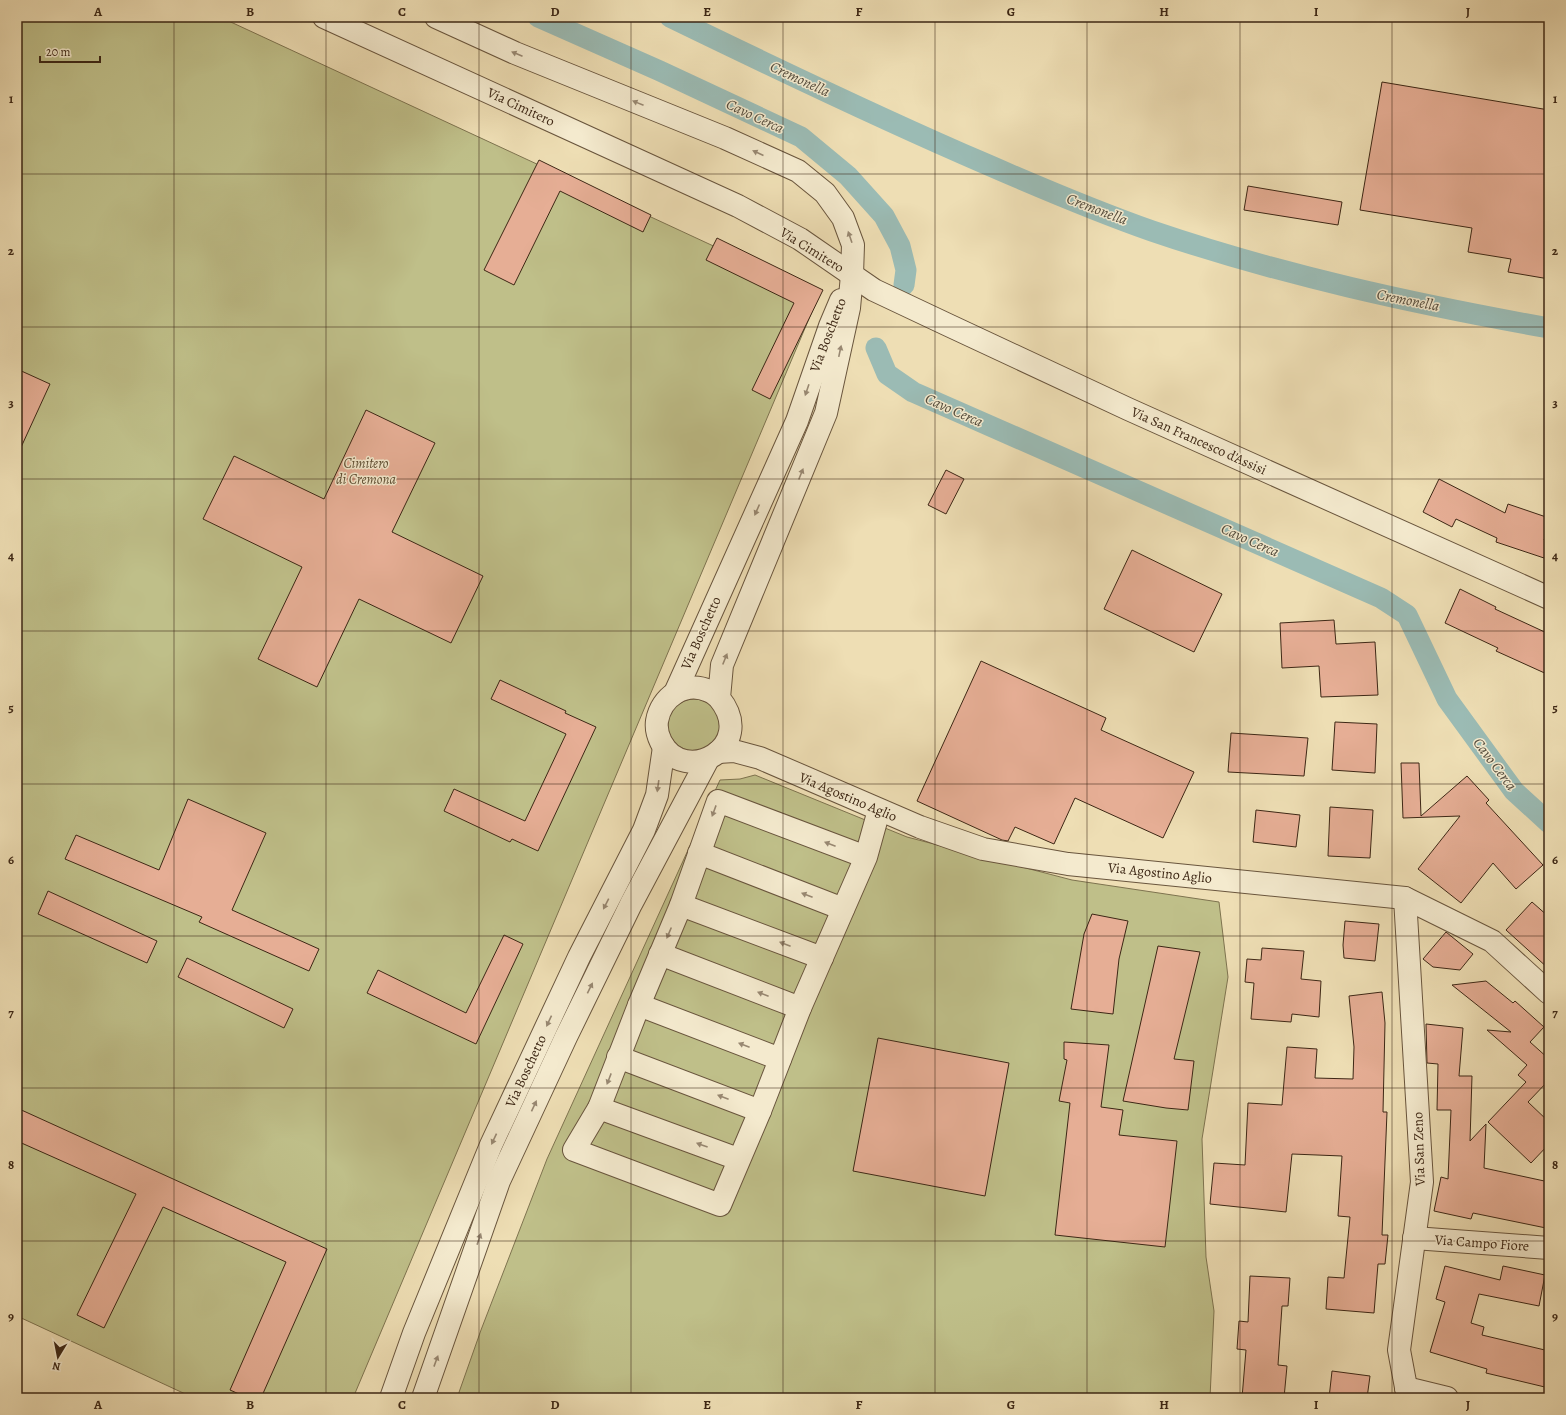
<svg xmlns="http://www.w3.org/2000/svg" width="1566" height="1415" font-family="Alegreya,serif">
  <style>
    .green { fill: #bfbf89; stroke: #7e734f }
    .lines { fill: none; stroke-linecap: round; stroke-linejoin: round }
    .canal { stroke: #9bbbb4; stroke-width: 21 }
    .building { fill: #e6ae95; stroke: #3d2715 }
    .minor-casing { stroke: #69553d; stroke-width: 24 }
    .minor { stroke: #f4eace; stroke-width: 22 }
    .oneway { fill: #988872 }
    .grid { fill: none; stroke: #3d2715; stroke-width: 1; stroke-opacity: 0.55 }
    .labels { text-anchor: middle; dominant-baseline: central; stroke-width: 3; stroke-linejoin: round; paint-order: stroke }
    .street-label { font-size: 14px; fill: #3d2715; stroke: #f4eace }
    .park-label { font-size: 14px; font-style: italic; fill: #5e4d32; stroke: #f4eace }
    .water-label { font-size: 15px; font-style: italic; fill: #544c3d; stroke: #f4eace }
    .neatline { fill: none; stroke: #3d2715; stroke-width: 1.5 }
    .grid-label { font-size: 13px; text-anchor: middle; font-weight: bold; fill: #3d2715 }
  </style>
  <rect width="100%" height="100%" fill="#eedeb4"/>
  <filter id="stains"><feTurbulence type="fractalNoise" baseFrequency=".005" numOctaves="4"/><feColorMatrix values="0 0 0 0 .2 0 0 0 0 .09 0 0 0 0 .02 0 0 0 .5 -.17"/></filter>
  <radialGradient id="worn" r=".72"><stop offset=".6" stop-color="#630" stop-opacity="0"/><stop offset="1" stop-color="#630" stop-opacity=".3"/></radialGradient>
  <g class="green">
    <path d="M 17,17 L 220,17 L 819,295 L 353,1398 L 194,1398 L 17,1316 Z"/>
    <circle cx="694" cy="725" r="26"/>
    <path d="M 755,775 L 907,837 L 1072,880 L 1219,902 L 1228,977 L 1202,1139 L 1206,1257 L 1214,1311 L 1210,1398 L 457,1398 L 481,1330 L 547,1159 L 720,780 L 740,779 Z"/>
  </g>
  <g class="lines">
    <g class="canal">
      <path d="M 538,17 L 660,71 L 801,137 L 848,176 L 884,216 L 900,246 L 906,270 L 904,285"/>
      <path d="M 670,17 C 775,68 879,118 986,164 C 1041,188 1095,211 1152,231 C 1281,275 1415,304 1549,328"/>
      <path d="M 876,348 L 887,374 L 913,392 L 1381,598 L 1407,615 L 1447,699 L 1514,791 L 1549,823"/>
    </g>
  </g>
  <g class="building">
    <path d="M 1382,82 L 1549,110 L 1549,279 L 1508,272 L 1511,259 L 1468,252 L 1472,228 L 1360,210 Z"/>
    <path d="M 539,160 L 651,215 L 643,232 L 560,191 L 514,285 L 484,270 Z"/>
    <path d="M 1248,186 L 1342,202 L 1338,225 L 1244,210 Z"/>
    <path d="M 717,238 L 823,290 L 770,399 L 752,390 L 794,303 L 706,260 Z"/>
    <path d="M 17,369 L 50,384 L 17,456 Z"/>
    <path d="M 366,410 L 435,443 L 392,532 L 483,576 L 451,643 L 359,599 L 317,687 L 258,659 L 302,567 L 203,519 L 234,456 L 324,499 Z"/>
    <path d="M 946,470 L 964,479 L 946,514 L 928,505 Z"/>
    <path d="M 1439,479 L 1505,513 L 1508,504 L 1549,518 L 1549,525 L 1544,540 L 1549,541 L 1549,542 L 1544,558 L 1496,542 L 1497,538 L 1456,519 L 1452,527 L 1423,512 Z"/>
    <path d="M 1132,550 L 1222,594 L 1194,652 L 1104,609 Z"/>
    <path d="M 1460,589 L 1496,607 L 1495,609 L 1549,634 L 1549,675 L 1496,651 L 1498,648 L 1445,623 Z"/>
    <path d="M 1334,620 L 1336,644 L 1375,642 L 1378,695 L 1321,697 L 1319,666 L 1282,668 L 1280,623 Z"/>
    <path d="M 981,661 L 1106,718 L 1101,730 L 1194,772 L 1163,838 L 1075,798 L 1054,844 L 1015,827 L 1008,841 L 1002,840 L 917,801 Z"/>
    <path d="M 500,680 L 566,711 L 565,713 L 596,727 L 538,851 L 512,839 L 510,842 L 444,811 L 454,789 L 525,821 L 566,734 L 491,699 Z"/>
    <path d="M 1335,722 L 1377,724 L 1375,773 L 1332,770 Z"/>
    <path d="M 1231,733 L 1308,738 L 1304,776 L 1228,772 Z"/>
    <path d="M 1401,763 L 1419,763 L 1421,816 L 1467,776 L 1489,800 L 1486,803 L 1543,865 L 1516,889 L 1493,863 L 1461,903 L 1418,869 L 1460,816 L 1403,818 Z"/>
    <path d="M 188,799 L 266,833 L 232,910 L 319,949 L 309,971 L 199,922 L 202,917 L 65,859 L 76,835 L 159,870 Z"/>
    <path d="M 1330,807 L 1373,810 L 1370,858 L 1328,856 Z"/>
    <path d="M 1256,810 L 1300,815 L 1296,847 L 1253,842 Z"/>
    <path d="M 48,891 L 157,941 L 147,963 L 38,914 Z"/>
    <path d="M 1532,902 L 1549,917 L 1549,969 L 1506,930 Z"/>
    <path d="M 1092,914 L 1128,921 L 1119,959 L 1113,1014 L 1071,1009 L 1084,934 Z"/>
    <path d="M 1345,921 L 1379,924 L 1375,961 L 1344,958 L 1343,945 Z"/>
    <path d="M 1446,932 L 1473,954 L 1460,970 L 1433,967 L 1423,959 Z"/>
    <path d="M 504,935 L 523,944 L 476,1044 L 367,993 L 378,970 L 466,1013 Z"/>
    <path d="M 1158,946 L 1200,952 L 1174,1059 L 1194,1061 L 1188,1110 L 1166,1108 L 1123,1101 Z"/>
    <path d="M 1262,948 L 1304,951 L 1301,979 L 1321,981 L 1319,1017 L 1292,1014 L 1291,1022 L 1251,1019 L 1254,983 L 1245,982 L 1247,959 L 1261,960 Z"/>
    <path d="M 187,958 L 293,1009 L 284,1028 L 178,977 Z"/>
    <path d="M 1486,981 L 1513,1003 L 1515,1001 L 1544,1027 L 1530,1042 L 1549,1059 L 1549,1080 L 1528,1102 L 1549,1122 L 1549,1144 L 1531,1163 L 1488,1122 L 1526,1082 L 1518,1075 L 1527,1065 L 1487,1030 L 1511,1032 L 1452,985 Z"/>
    <path d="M 1382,992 L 1385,1023 L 1383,1112 L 1387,1112 L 1382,1235 L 1388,1235 L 1385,1264 L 1378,1264 L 1374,1313 L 1326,1309 L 1328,1277 L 1344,1278 L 1350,1217 L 1338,1216 L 1342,1156 L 1292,1154 L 1286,1212 L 1210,1204 L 1214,1163 L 1245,1165 L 1248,1103 L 1282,1105 L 1287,1047 L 1317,1049 L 1315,1078 L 1353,1079 L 1354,1047 L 1349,996 Z"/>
    <path d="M 1426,1024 L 1463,1028 L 1459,1076 L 1472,1076 L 1470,1141 L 1486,1124 L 1484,1168 L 1549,1182 L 1549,1213 L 1546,1228 L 1473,1213 L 1471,1219 L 1434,1211 L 1441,1177 L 1448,1179 L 1451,1110 L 1437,1110 L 1438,1064 L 1427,1063 Z"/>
    <path d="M 878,1038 L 1009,1063 L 985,1196 L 853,1171 Z"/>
    <path d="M 1064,1042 L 1109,1045 L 1101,1107 L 1123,1110 L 1119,1135 L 1177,1141 L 1165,1247 L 1055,1235 L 1070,1103 L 1059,1101 L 1067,1060 L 1064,1059 Z"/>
    <path d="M 17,1108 L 327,1249 L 261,1398 L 248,1398 L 230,1390 L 286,1262 L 163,1207 L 104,1328 L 77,1315 L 136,1194 L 17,1141 Z"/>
    <path d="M 1445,1266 L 1500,1280 L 1503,1266 L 1545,1275 L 1539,1306 L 1479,1294 L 1471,1323 L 1484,1327 L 1482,1335 L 1549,1351 L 1549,1388 L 1486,1373 L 1487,1369 L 1430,1352 L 1445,1302 L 1436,1299 Z"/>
    <path d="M 1250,1276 L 1290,1278 L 1288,1306 L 1282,1306 L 1278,1365 L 1287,1366 L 1284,1398 L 1242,1398 L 1246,1350 L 1237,1349 L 1239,1321 L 1248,1322 Z"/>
    <path d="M 1332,1371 L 1370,1376 L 1367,1398 L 1329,1398 Z"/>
  </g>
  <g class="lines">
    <g class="minor-casing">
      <g id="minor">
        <path d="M 324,17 L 738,206 L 800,239 L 874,290 L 946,324 L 1128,409 L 1549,598"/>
        <path d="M 436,17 L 515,53 L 725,138 L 798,171 L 825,193 L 843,218 L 853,245 L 852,275 L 849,308 L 826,413 L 722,665 L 719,698 C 759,747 684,787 661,742 C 658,736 656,728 657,721 C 661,697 685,680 709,691 C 712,692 716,695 719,698"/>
        <path d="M 675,693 L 797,421 L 830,326 L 841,300"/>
        <path d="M 718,752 L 734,751 L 760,758 L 920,827 L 983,849 L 1068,864 L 1405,898 L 1492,941 L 1549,993"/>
        <path d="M 699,853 L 843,909"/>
        <path d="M 866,857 L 718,801 L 681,905 L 639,1005 L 599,1108 L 574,1150 L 720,1205 L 760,1111 L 800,1008 L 866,857 L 879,810"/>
        <path d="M 1405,898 L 1422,1182 L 1399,1350 L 1408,1398"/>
        <path d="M 681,905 L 822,958"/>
        <path d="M 660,954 L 800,1008"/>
        <path d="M 639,1005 L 780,1059"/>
        <path d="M 618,1057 L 760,1111"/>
        <path d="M 599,1108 L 738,1159"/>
        <path d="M 1414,1238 L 1549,1248"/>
        <path d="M 1406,1388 L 1447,1398"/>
        <path d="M 391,1398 L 414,1333 L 491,1145 L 579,957 L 644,830 L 657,795 L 664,747"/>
        <path d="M 423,1398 L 499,1181 L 566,1037 L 631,904 L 708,759"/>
      </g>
    </g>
    <use href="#minor" class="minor"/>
  </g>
  <defs><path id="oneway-solid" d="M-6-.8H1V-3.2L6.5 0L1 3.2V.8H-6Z"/></defs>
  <g class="oneway">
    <use href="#oneway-solid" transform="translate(517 54) rotate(-157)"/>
    <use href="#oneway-solid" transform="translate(638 103) rotate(-158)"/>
    <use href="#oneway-solid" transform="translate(758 153) rotate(-156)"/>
    <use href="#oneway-solid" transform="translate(850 237) rotate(-109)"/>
    <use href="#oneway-solid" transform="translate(840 351) rotate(-78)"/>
    <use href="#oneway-solid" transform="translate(807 390) rotate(109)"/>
    <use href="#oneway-solid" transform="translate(801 474) rotate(-68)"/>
    <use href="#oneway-solid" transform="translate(757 510) rotate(114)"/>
    <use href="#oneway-solid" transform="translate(725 659) rotate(-68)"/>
    <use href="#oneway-solid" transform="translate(658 786) rotate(98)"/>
    <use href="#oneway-solid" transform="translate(714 811) rotate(110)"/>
    <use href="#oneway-solid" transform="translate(830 844) rotate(-159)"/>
    <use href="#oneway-solid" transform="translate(807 895) rotate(-159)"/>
    <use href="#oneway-solid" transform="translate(606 904) rotate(117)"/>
    <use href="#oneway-solid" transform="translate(669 933) rotate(113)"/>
    <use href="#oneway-solid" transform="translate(785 944) rotate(-159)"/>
    <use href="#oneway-solid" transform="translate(590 988) rotate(-64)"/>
    <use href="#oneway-solid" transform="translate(763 994) rotate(-159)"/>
    <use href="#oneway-solid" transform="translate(549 1021) rotate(115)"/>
    <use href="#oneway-solid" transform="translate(744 1045) rotate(-159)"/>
    <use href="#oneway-solid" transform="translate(609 1079) rotate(111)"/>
    <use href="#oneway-solid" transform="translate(723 1097) rotate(-159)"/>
    <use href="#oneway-solid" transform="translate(534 1106) rotate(-65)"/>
    <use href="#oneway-solid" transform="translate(494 1139) rotate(115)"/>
    <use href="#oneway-solid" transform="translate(702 1145) rotate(-160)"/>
    <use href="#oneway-solid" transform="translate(479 1239) rotate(-71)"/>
    <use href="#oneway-solid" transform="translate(436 1361) rotate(-70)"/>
  </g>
  <path class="grid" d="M 174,17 L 174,1398M 326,17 L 326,1398M 479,17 L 479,1398M 631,17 L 631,1398M 783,17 L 783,1398M 935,17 L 935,1398M 1087,17 L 1087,1398M 1240,17 L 1240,1398M 1392,17 L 1392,1398M 17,174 L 1549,174M 17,327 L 1549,327M 17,479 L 1549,479M 17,631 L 1549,631M 17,784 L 1549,784M 17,936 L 1549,936M 17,1088 L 1549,1088M 17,1241 L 1549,1241"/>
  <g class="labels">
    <g class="street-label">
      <text transform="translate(521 107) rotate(25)">Via Cimitero</text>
      <text transform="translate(812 250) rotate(32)">Via Cimitero</text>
      <text transform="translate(828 335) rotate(-69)">Via Boschetto</text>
      <text transform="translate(1199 441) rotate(24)">Via San Francesco d'Assisi</text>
      <text transform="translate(701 633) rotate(-66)">Via Boschetto</text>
      <text transform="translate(848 797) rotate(23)">Via Agostino Aglio</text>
      <text transform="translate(1160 873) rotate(6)">Via Agostino Aglio</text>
      <text transform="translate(526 1071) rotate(-65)">Via Boschetto</text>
      <text transform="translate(1419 1149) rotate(-92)">Via San Zeno</text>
      <text transform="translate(1482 1243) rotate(4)">Via Campo Fiore</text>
    </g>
    <g class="park-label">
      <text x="366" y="463">Cimitero<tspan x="366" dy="16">di Cremona</tspan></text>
    </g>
    <g class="water-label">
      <text transform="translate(800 79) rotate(25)">Cremonella</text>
      <text transform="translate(755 116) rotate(25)">Cavo Cerca</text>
      <text transform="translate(1097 209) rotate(21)">Cremonella</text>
      <text transform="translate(1408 300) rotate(11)">Cremonella</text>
      <text transform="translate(954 410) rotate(24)">Cavo Cerca</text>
      <text transform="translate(1250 540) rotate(24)">Cavo Cerca</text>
      <text transform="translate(1495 764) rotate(53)">Cavo Cerca</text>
    </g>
  </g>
  <rect width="1566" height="1415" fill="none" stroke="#eedeb4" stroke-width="44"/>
  <g transform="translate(58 1357) rotate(190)" stroke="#f4eace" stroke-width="3" paint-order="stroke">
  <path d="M0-3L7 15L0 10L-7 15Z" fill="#3d2715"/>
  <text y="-6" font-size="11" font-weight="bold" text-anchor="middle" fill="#3d2715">N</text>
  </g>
  <path d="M40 56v6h60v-6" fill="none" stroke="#3d2715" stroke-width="2"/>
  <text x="46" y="56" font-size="12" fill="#3d2715" stroke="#f4eace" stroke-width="3" paint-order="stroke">20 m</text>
  <rect x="22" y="22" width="1522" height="1371" class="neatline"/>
  <g class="grid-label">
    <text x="98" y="16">A</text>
    <text x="250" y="16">B</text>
    <text x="402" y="16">C</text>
    <text x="555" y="16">D</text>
    <text x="707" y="16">E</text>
    <text x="859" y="16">F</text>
    <text x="1011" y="16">G</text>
    <text x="1164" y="16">H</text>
    <text x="1316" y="16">I</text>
    <text x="1468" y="16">J</text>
    <text x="11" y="103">1</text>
    <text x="1555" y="103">1</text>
    <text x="11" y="255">2</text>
    <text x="1555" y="255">2</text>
    <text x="11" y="407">3</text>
    <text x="1555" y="407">3</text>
    <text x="11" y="560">4</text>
    <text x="1555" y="560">4</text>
    <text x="11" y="712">5</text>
    <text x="1555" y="712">5</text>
    <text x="11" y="864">6</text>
    <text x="1555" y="864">6</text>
    <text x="11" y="1017">7</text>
    <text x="1555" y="1017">7</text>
    <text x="11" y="1169">8</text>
    <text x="1555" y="1169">8</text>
    <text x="11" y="1321">9</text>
    <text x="1555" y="1321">9</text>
    <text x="98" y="1409">A</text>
    <text x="250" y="1409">B</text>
    <text x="402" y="1409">C</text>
    <text x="555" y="1409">D</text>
    <text x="707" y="1409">E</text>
    <text x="859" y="1409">F</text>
    <text x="1011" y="1409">G</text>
    <text x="1164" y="1409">H</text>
    <text x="1316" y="1409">I</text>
    <text x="1468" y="1409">J</text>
  </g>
  <rect width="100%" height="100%" filter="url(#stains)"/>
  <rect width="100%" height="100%" fill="url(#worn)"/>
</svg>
